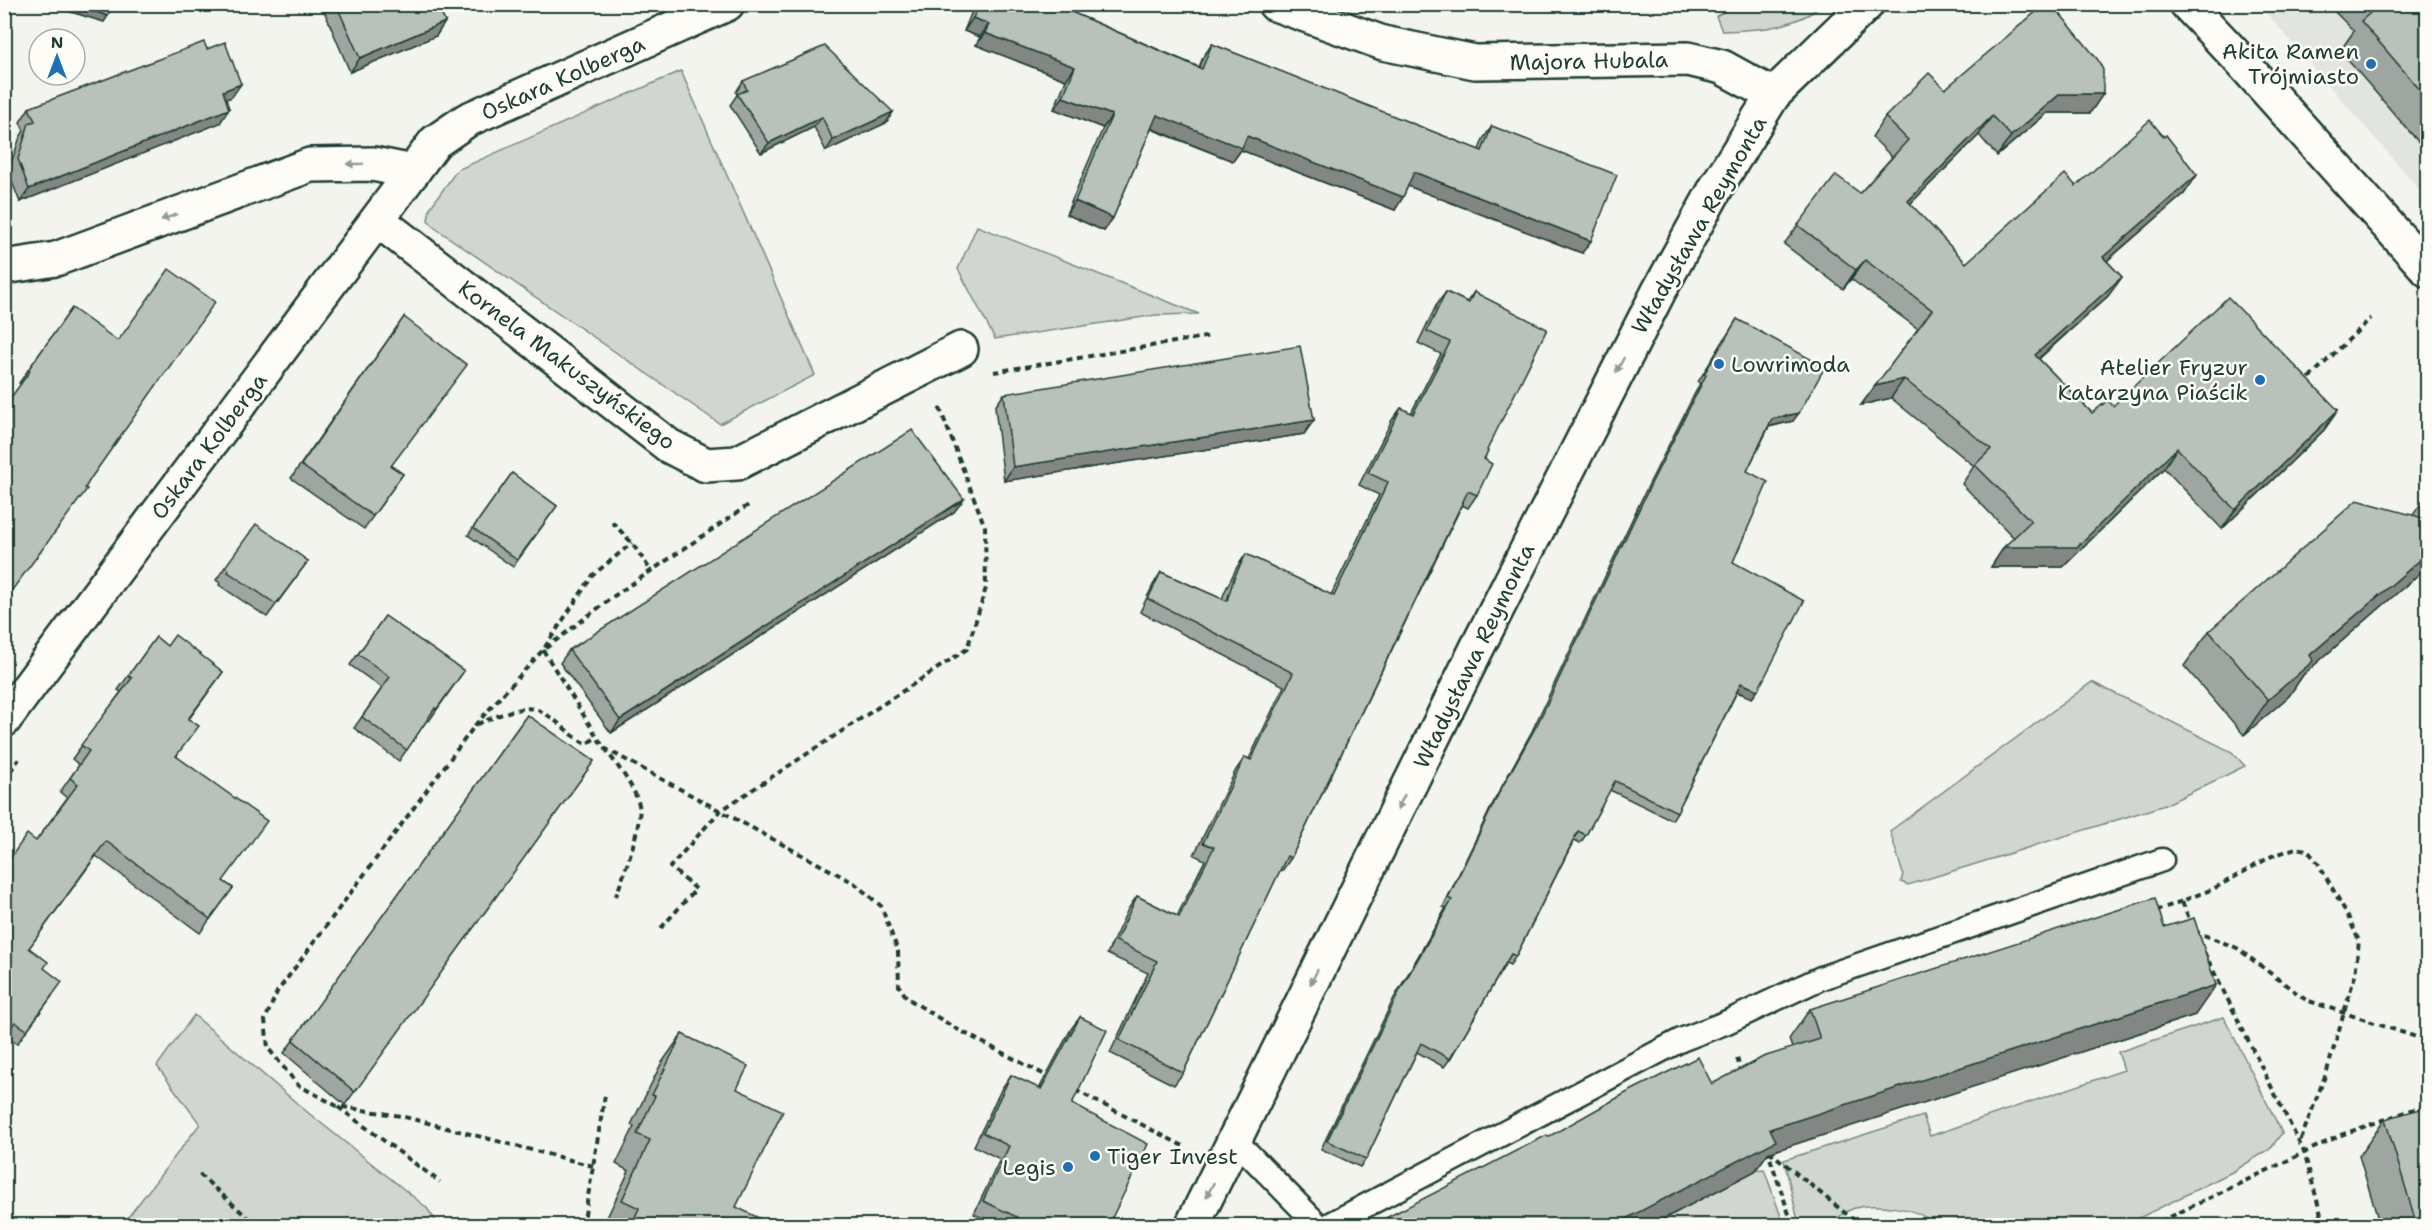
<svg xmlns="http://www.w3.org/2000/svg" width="2432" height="1230" font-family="'Shantell Sans',sans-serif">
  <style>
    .built { fill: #e2e5df }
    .green { fill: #d1d6d1; stroke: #788a82; stroke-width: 1.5 }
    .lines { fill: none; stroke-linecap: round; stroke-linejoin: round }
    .lane-casing { stroke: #1f3d34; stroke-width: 27 }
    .street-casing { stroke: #1f3d34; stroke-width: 38 }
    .secondary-casing { stroke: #1f3d34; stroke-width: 38 }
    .path { stroke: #1f3d34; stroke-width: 4; stroke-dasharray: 6 4.5; stroke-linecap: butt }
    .lane { stroke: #fdfcf7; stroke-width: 22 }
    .street { stroke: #fdfcf7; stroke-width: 33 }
    .secondary { stroke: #fdfcf7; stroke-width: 33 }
    .wall { fill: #9fa6a1; stroke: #1f3d34; stroke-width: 1.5 }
    .shaded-wall { fill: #828783; stroke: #1f3d34; stroke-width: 1.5 }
    .building { fill: #b9c1bb; stroke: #1f3d34; stroke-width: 1.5 }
    .oneway { fill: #8e9c96 }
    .poi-dot { fill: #1f6fb2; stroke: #fdfcf7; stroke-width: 2 }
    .labels { text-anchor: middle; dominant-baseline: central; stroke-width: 5; stroke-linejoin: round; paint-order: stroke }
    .poi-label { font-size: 22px; fill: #1f3d34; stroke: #fdfcf7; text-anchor: end }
    .street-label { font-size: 22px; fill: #1f3d34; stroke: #fdfcf7 }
  </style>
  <rect width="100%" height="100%" fill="#f4f4ef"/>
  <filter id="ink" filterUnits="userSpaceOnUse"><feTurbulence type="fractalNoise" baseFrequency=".0167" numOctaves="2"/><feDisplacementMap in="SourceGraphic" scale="12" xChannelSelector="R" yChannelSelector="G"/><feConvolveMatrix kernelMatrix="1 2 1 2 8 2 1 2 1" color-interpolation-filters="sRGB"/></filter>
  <g filter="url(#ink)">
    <path class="built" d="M 2259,5 L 2427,5 L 2427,198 Z"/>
    <g class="green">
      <path d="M 1736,5 L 1814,5 L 1816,10 C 1787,29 1756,30 1722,31 L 1716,16 Z"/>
      <path d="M 681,71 L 815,375 L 720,424 L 435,228 L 428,220 L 430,208 L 457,170 Z"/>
      <path d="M 977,226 L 1199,314 L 1157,315 L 995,339 L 958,269 Z"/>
      <path d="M 2092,682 L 2232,752 L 2245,766 L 2165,805 L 1908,885 L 1901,882 L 1903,874 L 1890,831 Z"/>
      <path d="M 194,1015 L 306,1111 L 426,1207 L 439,1225 L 122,1225 L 200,1124 L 157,1066 Z"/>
      <path d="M 2224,1017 L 2282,1133 L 2270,1149 L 2234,1171 L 2125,1225 L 1933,1225 C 1922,1207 1874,1203 1855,1208 C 1844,1211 1836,1221 1827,1225 C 1821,1228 1807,1226 1799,1225 L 1784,1160 L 1923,1116 L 1930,1136 L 2124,1070 L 2118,1052 Z"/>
      <path d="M 1764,1169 L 1784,1225 L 1648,1226 L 1752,1170 Z"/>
    </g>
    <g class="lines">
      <g class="lane-casing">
        <g id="lane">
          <path d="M 1235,1140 L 1319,1226"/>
          <path d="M 1327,1226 L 1681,1040 L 1725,1023 L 1821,978 L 2162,860"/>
        </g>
      </g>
      <g class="street-casing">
        <g id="street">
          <path d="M 1275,4 L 1383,43 L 1475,62 L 1688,59 L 1722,67 L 1773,95"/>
          <path d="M 379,221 L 669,446 L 706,465 L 737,463 L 961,349"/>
          <path d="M 4,267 L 56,259 L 310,165 L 373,164 L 413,172"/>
          <path d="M 4,720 L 435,142 L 467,120 L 727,4"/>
          <path d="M 1192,1226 L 1476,650 L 1659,291 L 1717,186 L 1773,95 L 1867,4"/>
        </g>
      </g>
      <g class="secondary-casing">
        <path id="secondary" d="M 2187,4 L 2238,58 L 2428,270"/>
      </g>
      <g class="path">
        <path d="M 994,372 L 1211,336"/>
        <path d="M 2309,378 L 2371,318"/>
        <path d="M 612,522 L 632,543 L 651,571"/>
        <path d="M 546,648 L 614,596 L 750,504"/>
        <path d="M 543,650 L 604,748 L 854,883 L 881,906 L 898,951 L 899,986 L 907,998 L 953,1027 L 1049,1077"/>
        <path d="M 477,724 C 494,718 523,702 540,711 C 557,719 569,735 586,744 L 597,737"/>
        <path d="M 605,748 C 616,765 634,785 639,805 C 643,823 623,877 616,896"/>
        <path d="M 4,780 L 19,759"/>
        <path d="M 2182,902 L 2191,923"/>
        <path d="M 2156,911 L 2213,889 L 2272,856 L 2296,848 L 2307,850 L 2318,863 L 2347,914 L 2359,941 L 2355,975 L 2327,1071 L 2299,1144"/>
        <path d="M 661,928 L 696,889 L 670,867 L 720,811 L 967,649 L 986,588 L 985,527 L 939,406"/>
        <path d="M 2194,931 L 2237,948 L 2306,1000 L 2428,1041"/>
        <path d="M 2204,952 L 2304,1152 L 2324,1226"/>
        <path d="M 1737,1058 L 1742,1074"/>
        <path d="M 1075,1090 L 1185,1147"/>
        <path d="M 338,1107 L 440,1182"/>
        <path d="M 1767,1149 L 1793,1226"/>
        <path d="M 1769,1151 L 1861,1226"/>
        <path d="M 593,1166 L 401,1116 L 337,1106 L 298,1085 L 268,1048 L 265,1020 L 277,992 L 476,724 L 543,650 L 593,575 L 632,543"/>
        <path d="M 199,1174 L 257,1226"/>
        <path d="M 133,1226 L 135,1218"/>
        <path d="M 583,1226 L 605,1095"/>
        <path d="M 2151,1226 L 2341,1135 L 2428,1104"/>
      </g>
      <use href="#lane" class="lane"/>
      <use href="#street" class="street"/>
      <use href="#secondary" class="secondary"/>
    </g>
    <g class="wall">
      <path d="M 323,4 L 437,4 L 445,22 L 436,36 L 350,72 L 322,6 Z"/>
      <path d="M 975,4 L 1053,4 L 1199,67 L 1203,57 L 1212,44 L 1479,150 L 1483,139 L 1492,126 L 1582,253 L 1408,186 L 1403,197 L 1395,210 L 1241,150 L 1233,161 L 1151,129 L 1113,218 L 1104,231 L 1066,214 L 1103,128 L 1054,109 L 1066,80 L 976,45 L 980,37 L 964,31 Z"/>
      <path d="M 2327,4 L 2427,4 L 2427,152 L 2340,51 L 2354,31 Z"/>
      <path d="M 743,81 L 893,112 L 886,123 L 826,151 L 814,127 L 761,153 L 730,105 L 737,95 L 736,92 Z"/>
      <path d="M 1945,89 L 2103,94 L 2090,113 L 2047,113 L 1997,156 L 1979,135 L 1910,204 L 1966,263 L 2076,186 L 2197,175 L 2184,194 L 2107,261 L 2122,277 L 2108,296 L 2039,359 L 2092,413 L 2113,406 L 2338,410 L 2324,430 L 2222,529 L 2164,468 L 2063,567 L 1991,567 L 2004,547 L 2014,538 L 1962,484 L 1974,466 L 1891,398 L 1861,405 L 1918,329 L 1851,279 L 1843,289 L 1784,244 L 1798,225 L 1860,193 L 1892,157 L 1872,137 L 1885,117 Z"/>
      <path d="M 232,97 L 226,99 L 229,109 L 220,123 L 20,202 L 8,172 L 20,137 L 24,131 L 20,122 L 29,108 Z"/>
      <path d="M 1446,292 L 1467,302 L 1474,292 L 1487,450 L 1477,495 L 1468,508 L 1462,505 L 1291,858 L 1282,871 L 1280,870 L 1183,1073 L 1174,1085 L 1110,1053 L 1148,973 L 1107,954 L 1128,909 L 1137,896 L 1177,916 L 1205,860 L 1194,855 L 1236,770 L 1245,757 L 1249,759 L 1284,686 L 1140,612 L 1153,585 L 1161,572 L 1222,599 L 1225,591 L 1237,567 L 1246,554 L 1331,595 L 1379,495 L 1359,485 L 1392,420 L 1401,408 L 1411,413 L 1441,354 L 1418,343 L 1437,304 Z"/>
      <path d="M 72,308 L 4,602 L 21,385 L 19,383 Z"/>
      <path d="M 404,317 L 392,466 L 403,474 L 364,529 L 291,478 Z"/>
      <path d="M 1737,319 L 1793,421 L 1769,427 L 1747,471 L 1733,562 L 1758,690 L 1752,698 L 1737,692 L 1677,812 L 1672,820 L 1610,790 L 1586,835 L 1580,843 L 1574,840 L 1516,956 L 1510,965 L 1506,963 L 1450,1059 L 1444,1067 L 1417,1052 L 1366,1159 L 1360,1167 L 1321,1149 L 1394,998 L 1446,908 L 1443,907 L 1495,799 L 1532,731 L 1645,492 L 1700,383 L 1698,382 Z"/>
      <path d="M 1004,394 L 1314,420 L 1304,434 L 1004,481 L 995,407 Z"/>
      <path d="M 512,473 L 557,506 L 513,567 L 468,535 Z"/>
      <path d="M 2427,495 L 2427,567 L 2303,675 L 2289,696 L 2244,735 L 2184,666 L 2209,631 L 2413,515 Z"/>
      <path d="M 964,499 L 954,512 L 611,733 L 560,663 L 569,650 Z"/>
      <path d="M 308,561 L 267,617 L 219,585 L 220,583 L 216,580 L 225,567 Z"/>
      <path d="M 385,616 L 464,671 L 429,721 L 427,720 L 399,761 L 354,728 L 382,688 L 350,665 Z"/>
      <path d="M 156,637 L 167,646 L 223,672 L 189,719 L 177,756 L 223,881 L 233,888 L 200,933 L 96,856 L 29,948 L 44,968 L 52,996 L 17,1044 L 5,1036 L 36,841 L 67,798 L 60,792 L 79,765 L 72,759 L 121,692 L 118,690 Z"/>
      <path d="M 527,715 L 594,761 L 345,1105 L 284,1053 Z"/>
      <path d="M 1810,1009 L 2195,1015 L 1768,1153 L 1755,1171 L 1650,1226 L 1375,1226 L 1376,1223 L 1548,1137 L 1712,1084 L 1792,1048 L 1789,1039 Z"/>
      <path d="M 1080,1017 L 1072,1104 L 1108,1226 L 1000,1226 L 974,1214 L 1000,1159 L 974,1146 L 1002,1088 L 1011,1075 L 1039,1089 L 1071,1029 Z"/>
      <path d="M 682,1034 L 737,1089 L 736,1207 L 768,1226 L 603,1226 L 629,1171 L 616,1164 L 634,1127 L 631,1125 L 661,1064 Z"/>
      <path d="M 2385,1119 L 2427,1226 L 2380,1226 L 2359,1156 Z"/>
    </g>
    <g class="shaded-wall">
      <path d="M 64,4 L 73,4 L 108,16 L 104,22 L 61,9 Z"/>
      <path d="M 973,18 L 989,24 L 980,37 L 964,31 Z"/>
      <path d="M 445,22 L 436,36 L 350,72 L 360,58 Z"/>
      <path d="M 985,33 L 1075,67 L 1066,80 L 976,45 Z"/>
      <path d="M 241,84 L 232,97 L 213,104 L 223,91 Z"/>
      <path d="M 2060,94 L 2103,94 L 2090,113 L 2047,113 L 1997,156 L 2011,136 Z"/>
      <path d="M 1063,97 L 1112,115 L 1103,128 L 1054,109 Z"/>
      <path d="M 229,109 L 220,123 L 20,202 L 29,189 Z"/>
      <path d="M 893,112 L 886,123 L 826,151 L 833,140 Z"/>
      <path d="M 1157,115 L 1247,136 L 1403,197 L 1395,210 L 1241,150 L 1233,161 L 1148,127 Z"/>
      <path d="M 1992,116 L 1979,135 L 1894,220 L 1908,201 Z"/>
      <path d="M 822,117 L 814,127 L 761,153 L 769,143 Z"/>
      <path d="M 1414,172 L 1591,241 L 1582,253 L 1405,185 Z"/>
      <path d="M 2197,175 L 2184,194 L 2089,276 L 2103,257 Z"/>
      <path d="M 1075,201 L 1113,218 L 1104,231 L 1066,214 Z"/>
      <path d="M 1865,260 L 1851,279 L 1843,289 L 1856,270 Z"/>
      <path d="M 2122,277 L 2108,296 L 2021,374 L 2035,355 Z"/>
      <path d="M 1904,379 L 1891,398 L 1861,405 L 1875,386 Z"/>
      <path d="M 2338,410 L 2324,430 L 2222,529 L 2235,510 Z"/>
      <path d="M 1799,413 L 1793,421 L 1767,427 L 1772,419 Z"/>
      <path d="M 1314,420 L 1304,434 L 1004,481 L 1013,467 Z"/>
      <path d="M 2177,448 L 2164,468 L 2063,567 L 1991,567 L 2004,547 Z"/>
      <path d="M 964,499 L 954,512 L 611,733 L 620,720 Z"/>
      <path d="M 2427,554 L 2427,567 L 2303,675 L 2289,696 L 2244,735 L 2268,700 L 2310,655 Z"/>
      <path d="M 1741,683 L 1758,690 L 1752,698 L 1736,691 Z"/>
      <path d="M 2216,985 L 2195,1015 L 1768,1153 L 1755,1171 L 1650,1226 L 1612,1226 L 1770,1129 Z"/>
    </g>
    <g class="building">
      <path d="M 73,4 L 112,4 L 108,16 Z"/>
      <path d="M 336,4 L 437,4 L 445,22 L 360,58 Z"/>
      <path d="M 979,4 L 1053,4 L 1202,69 L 1212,44 L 1482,151 L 1492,126 L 1617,175 L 1591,241 L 1414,172 L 1403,197 L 1247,136 L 1242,148 L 1157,115 L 1113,218 L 1075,201 L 1112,115 L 1063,97 L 1075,67 L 985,33 L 989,24 L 973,18 Z"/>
      <path d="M 2045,4 L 2052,4 L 2098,60 L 2103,70 L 2103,94 L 2060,94 L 2011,136 L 1992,116 L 1908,201 L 1966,263 L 2065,174 L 2076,186 L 2150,120 L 2164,137 L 2166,135 L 2197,175 L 2103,257 L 2122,277 L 2035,355 L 2092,413 L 2108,400 L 2113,406 L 2228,297 L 2338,410 L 2235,510 L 2177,448 L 2077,547 L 2004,547 L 2031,521 L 1975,465 L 1991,449 L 1904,379 L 1875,386 L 1932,310 L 1865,260 L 1856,270 L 1798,225 L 1836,175 L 1860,193 L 1908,140 L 1885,117 L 1929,73 L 1945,89 Z"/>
      <path d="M 2378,4 L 2427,4 L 2427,98 L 2361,21 L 2379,5 Z"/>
      <path d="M 204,42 L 207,49 L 225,42 L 241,84 L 223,91 L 229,109 L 29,189 L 18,159 L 29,123 L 35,121 L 29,108 Z"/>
      <path d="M 825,46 L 893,112 L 833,140 L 822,117 L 769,143 L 737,94 L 747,90 L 743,81 Z"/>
      <path d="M 169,269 L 215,302 L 91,478 L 85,488 L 87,489 L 4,601 L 4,407 L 30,371 L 28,370 L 72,308 L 118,341 Z"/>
      <path d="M 1446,292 L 1469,303 L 1474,292 L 1547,329 L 1487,450 L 1488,451 L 1484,459 L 1492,464 L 1477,495 L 1468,491 L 1291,858 L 1287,856 L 1183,1073 L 1119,1040 L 1157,961 L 1116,941 L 1137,896 L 1179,917 L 1214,847 L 1203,843 L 1245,757 L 1251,760 L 1293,673 L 1148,599 L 1161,572 L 1227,601 L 1234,578 L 1246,554 L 1334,596 L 1388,482 L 1368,473 L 1401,408 L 1413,414 L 1450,342 L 1427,331 Z"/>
      <path d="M 404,317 L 467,365 L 391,466 L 403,474 L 373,516 L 301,465 Z"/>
      <path d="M 1737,319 L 1825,367 L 1799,413 L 1772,419 L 1747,471 L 1768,482 L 1733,562 L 1804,601 L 1758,690 L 1741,683 L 1677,812 L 1615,781 L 1586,835 L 1578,831 L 1516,956 L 1511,954 L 1450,1059 L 1421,1043 L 1366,1159 L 1327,1141 L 1400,990 L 1452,900 L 1448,898 L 1500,791 L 1538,723 L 1651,484 L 1706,375 L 1704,374 Z"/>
      <path d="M 1300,346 L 1314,420 L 1013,467 L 1004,394 Z"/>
      <path d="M 912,430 L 964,499 L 620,720 L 569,650 Z"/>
      <path d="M 512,473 L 557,506 L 517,560 L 473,528 Z"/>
      <path d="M 2357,500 L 2427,519 L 2427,554 L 2310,655 L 2313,661 L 2268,700 L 2209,631 Z"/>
      <path d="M 256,524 L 308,561 L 276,604 L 228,572 L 229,570 L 225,567 Z"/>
      <path d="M 385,616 L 464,671 L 436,710 L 435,708 L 407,750 L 362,717 L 390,677 L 358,654 Z"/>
      <path d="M 175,635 L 223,672 L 188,719 L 199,726 L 176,756 L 267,821 L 223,881 L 233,888 L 210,919 L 106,841 L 29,948 L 48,962 L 44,968 L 62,982 L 27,1030 L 15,1022 L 4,1036 L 4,867 L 27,834 L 36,841 L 78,784 L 70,778 L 89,751 L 81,745 L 132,678 L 128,676 L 156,637 L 167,646 Z"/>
      <path d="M 527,715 L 594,761 L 355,1092 L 293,1040 Z"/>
      <path d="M 2155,898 L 2164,927 L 2194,918 L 2216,985 L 1770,1129 L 1776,1141 L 1612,1226 L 1377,1226 L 1376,1223 L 1547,1135 L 1548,1137 L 1626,1093 L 1698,1057 L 1712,1084 L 1763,1057 L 1820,1039 L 1810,1009 Z"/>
      <path d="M 1080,1017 L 1107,1030 L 1072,1104 L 1148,1144 L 1108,1226 L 1013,1226 L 1017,1217 L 983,1201 L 1009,1146 L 983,1133 L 1011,1075 L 1041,1089 Z"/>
      <path d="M 682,1034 L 748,1066 L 737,1089 L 783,1111 L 736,1207 L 769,1223 L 768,1226 L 631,1226 L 639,1208 L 622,1200 L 650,1140 L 637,1134 L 655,1096 L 652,1095 Z"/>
      <path d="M 2427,1107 L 2427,1226 L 2417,1226 L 2385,1119 Z"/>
    </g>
    <defs><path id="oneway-solid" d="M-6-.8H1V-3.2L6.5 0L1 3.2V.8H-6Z" transform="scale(1.5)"/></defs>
    <g class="oneway">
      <use href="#oneway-solid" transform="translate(355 164) rotate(179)"/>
      <use href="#oneway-solid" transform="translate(169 217) rotate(160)"/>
      <use href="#oneway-solid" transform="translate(1620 365) rotate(118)"/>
      <use href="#oneway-solid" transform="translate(1401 802) rotate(116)"/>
      <use href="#oneway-solid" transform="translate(1314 977) rotate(116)"/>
      <use href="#oneway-solid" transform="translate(1210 1190) rotate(117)"/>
    </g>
  </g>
  <g class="poi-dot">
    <circle cx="2371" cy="64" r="6"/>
    <circle cx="1719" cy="364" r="6"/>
    <circle cx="2260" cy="380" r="6"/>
    <circle cx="1095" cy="1156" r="6"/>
    <circle cx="1068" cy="1167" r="6"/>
  </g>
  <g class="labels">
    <g class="poi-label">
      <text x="2359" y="51">Akita Ramen<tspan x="2359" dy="25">Trójmiasto</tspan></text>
      <text x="1731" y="364" text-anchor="start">Lowrimoda</text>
      <text x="2248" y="367">Atelier Fryzur<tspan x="2248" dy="25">Katarzyna Piaścik</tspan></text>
      <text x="1107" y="1156" text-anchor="start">Tiger Invest</text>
      <text x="1056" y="1167">Legis</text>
    </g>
    <g class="street-label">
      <text transform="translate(1589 61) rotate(-1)">Majora Hubala</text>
      <text transform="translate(563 78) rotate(-24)">Oskara Kolberga</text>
      <text transform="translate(1699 225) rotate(-60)">Władysława Reymonta</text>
      <text transform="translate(567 365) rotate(37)">Kornela Makuszyńskiego</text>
      <text transform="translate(209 446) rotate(-53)">Oskara Kolberga</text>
      <text transform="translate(1474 656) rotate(-64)">Władysława Reymonta</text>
    </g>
  </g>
  <rect width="2432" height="1230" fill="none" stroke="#fdfcf7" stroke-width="24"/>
  <rect x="12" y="12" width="2408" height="1206" fill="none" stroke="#1f3d34" stroke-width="2" filter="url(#ink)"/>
  <g transform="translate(57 57)"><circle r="28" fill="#fdfcf7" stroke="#a4b0a9" stroke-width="1.5"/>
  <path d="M0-4.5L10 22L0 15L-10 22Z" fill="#1f6fb2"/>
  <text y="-9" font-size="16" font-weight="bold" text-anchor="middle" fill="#1f3d34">N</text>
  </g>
</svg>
